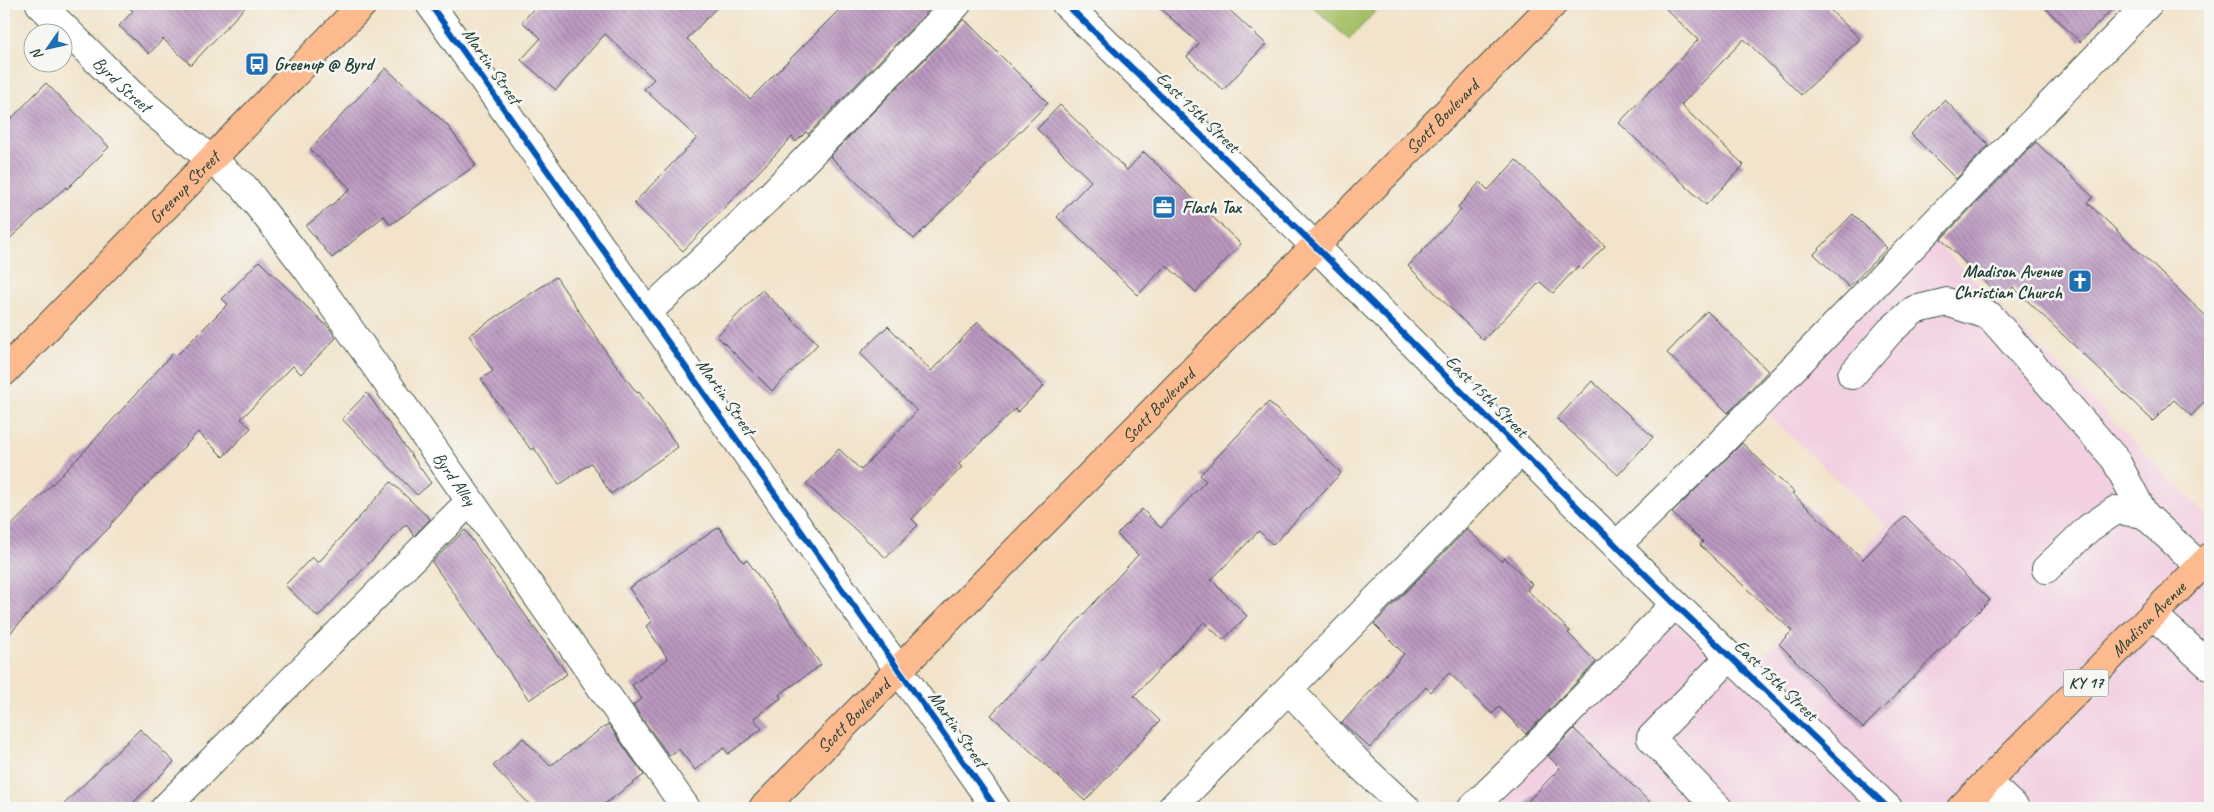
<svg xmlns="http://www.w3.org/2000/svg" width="2214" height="812" font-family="Caveat,sans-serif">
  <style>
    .built { fill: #f2cfe1 }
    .park { fill: #a4bf66; stroke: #627e4d }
    .building { fill: url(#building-back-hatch) }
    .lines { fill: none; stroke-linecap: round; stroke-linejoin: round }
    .minor-casing { stroke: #3f564a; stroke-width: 30 }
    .major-casing { stroke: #3f564a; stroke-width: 30 }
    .minor { stroke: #fff; stroke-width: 28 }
    .major { stroke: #fcba8e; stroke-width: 28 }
    .cycleway-casing { stroke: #f6f6f2; stroke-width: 9 }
    .cycleway { stroke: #0057b8; stroke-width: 6 }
    .labels { text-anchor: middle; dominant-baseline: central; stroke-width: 5; stroke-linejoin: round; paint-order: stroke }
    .shield { fill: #f6f6f2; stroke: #60746d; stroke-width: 1 }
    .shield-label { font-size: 16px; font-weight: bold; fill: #1f3d34 }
    .poi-label { font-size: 18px; font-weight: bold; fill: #1f3d34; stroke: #f6f6f2; text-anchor: start }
    .street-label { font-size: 18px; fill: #1f3d34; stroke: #f6f6f2 }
  </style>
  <defs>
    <pattern id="building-back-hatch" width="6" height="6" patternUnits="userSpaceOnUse" patternTransform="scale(1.25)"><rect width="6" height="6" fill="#bb98c0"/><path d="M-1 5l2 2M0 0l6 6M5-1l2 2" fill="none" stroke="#977d9d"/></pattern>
  </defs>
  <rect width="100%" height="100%" fill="#f6f6f2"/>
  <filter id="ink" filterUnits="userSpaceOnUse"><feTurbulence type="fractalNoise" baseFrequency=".02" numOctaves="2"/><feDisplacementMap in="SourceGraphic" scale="10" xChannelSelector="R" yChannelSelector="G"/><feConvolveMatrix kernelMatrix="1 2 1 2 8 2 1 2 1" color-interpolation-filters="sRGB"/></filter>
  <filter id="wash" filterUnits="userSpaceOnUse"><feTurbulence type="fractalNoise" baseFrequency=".0096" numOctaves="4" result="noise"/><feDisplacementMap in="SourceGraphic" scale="20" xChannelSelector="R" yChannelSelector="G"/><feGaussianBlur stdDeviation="1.12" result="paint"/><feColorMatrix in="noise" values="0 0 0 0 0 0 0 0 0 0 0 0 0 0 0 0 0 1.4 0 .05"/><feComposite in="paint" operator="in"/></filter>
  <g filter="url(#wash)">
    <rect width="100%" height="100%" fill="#f2e3ca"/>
    <path class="built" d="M 1926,232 L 2210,519 L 2210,808 L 1472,808 L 1675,604 L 1747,673 L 1886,526 L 1758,405 Z"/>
    <path class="park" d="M 1310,4 L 1382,4 L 1349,40 Z"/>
    <g id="blocks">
      <g class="building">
        <path d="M 125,4 L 248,4 L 191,65 L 163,39 L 149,54 L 119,26 L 133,11 Z"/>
        <path d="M 538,4 L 720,4 L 687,39 L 750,99 L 845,4 L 935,4 L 808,134 L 806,132 L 796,142 L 792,137 L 683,251 L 634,203 L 697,138 L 644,89 L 654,79 L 605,34 L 556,90 L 521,60 L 541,38 L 522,22 Z"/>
        <path d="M 1156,4 L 1223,4 L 1266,44 L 1223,90 L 1187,57 L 1199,44 Z"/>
        <path d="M 1661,4 L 1824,4 L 1860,39 L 1801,95 L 1744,39 L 1681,105 L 1744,165 L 1706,205 L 1619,123 L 1698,40 Z"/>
        <path d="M 2041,4 L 2117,4 L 2080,42 Z"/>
        <path d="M 964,19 L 1048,103 L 914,239 L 830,156 Z"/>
        <path d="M 386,68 L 448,126 L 476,165 L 390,225 L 384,216 L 332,258 L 306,226 L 351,189 L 310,149 Z"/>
        <path d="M 46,83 L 109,147 L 67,189 L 66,187 L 4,244 L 4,126 Z"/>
        <path d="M 1945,100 L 1989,145 L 1956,179 L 1911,134 Z"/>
        <path d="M 1060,105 L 1127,170 L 1144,152 L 1241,244 L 1196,292 L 1166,265 L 1138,295 L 1057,217 L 1091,181 L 1037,129 Z"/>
        <path d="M 2036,142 L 2093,197 L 2088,203 L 2210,320 L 2210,396 L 2191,416 L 2174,400 L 2153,421 L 2013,287 L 2002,298 L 1941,239 Z"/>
        <path d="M 1516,160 L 1605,246 L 1582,270 L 1578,266 L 1553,293 L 1540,282 L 1483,340 L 1408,266 L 1461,210 L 1458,207 L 1480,182 L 1488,190 Z"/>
        <path d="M 1853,214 L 1887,248 L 1849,287 L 1814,254 Z"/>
        <path d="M 259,261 L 330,329 L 336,338 L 301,374 L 293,366 L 241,419 L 251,428 L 223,457 L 198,432 L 158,475 L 157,474 L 110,525 L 111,526 L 79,558 L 4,640 L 4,533 L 80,456 L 173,353 L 176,356 L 228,304 L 222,299 Z"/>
        <path d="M 556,277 L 607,353 L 637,393 L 639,392 L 678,447 L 611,494 L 591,463 L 559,485 L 534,448 L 531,450 L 481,379 L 493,371 L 469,335 Z"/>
        <path d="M 762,290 L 818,344 L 772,391 L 717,336 Z"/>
        <path d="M 1707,311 L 1768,371 L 1728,413 L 1667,353 Z"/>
        <path d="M 978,322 L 1044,386 L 1018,412 L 1015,409 L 958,464 L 962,467 L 912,519 L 918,525 L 886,558 L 806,484 L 839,449 L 861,470 L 917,411 L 860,353 L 888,326 L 931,371 Z"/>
        <path d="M 1592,381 L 1653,437 L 1618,475 L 1557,419 Z"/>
        <path d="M 367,393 L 431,483 L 417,495 L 342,419 Z"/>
        <path d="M 1269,402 L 1341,473 L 1273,545 L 1259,531 L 1211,580 L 1247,616 L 1223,640 L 1204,622 L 1134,696 L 1160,721 L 1085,801 L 991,715 L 1138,555 L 1117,534 L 1142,509 L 1161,528 L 1206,481 L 1200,475 Z"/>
        <path d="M 1742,443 L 1763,463 L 1762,464 L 1794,492 L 1792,493 L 1863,559 L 1905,516 L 1990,600 L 1863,728 L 1779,644 L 1792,631 L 1700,545 L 1703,542 L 1672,513 Z"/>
        <path d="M 391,482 L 430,519 L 414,536 L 406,524 L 318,617 L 285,585 L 312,557 L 318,563 Z"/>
        <path d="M 719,527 L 743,562 L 747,560 L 821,665 L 779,695 L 781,698 L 754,718 L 762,729 L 728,754 L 724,748 L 695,770 L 679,749 L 669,756 L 633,705 L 642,699 L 632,685 L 668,659 L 646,626 L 652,622 L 629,588 Z"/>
        <path d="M 1467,529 L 1501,561 L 1505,558 L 1532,584 L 1527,590 L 1570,631 L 1568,633 L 1596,662 L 1526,734 L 1499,707 L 1492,714 L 1449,673 L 1431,692 L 1426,687 L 1370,748 L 1342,723 L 1404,654 L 1374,624 Z"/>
        <path d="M 465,530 L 567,674 L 529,700 L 432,562 Z"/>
        <path d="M 608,724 L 644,775 L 599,808 L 533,808 L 493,766 L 523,738 L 550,766 Z"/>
        <path d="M 140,729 L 174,762 L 128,808 L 60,808 Z"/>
        <path d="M 1574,729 L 1656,808 L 1521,808 L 1560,768 L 1548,756 Z"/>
      </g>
    </g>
  </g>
  <g filter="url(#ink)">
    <use href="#blocks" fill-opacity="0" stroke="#3f564a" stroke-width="1"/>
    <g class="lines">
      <g class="minor-casing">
        <g id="minor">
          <path id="s1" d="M 40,4 L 130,93 L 244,187 L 308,270 L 686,808"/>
          <path d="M 430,4 L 996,808"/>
          <path d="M 1066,4 L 1315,246 L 1675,604 L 1888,808"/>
          <path d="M 648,312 L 768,198 L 957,4"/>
          <path d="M 1852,375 L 1890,331 L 1914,310 L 1947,302 L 1990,316 L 2115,459 L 2144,514"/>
          <path d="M 1617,545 L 1706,458 L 2148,4"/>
          <path d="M 2046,569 L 2089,528 L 2116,510 L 2144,514 L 2201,567"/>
          <path d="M 2153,615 L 2210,666"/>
          <path d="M 1289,690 L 1362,767 L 1406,808"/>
          <path d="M 1987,782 L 2015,808"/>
          <path d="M 165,808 L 469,502"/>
          <path d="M 1172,808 L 1521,451"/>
          <path d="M 1472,808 L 1534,748 L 1675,604"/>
          <path d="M 1718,808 L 1651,738 L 1730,657"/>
        </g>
      </g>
      <g class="major-casing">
        <g id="major">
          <path id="s2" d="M 4,372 L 363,4"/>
          <path id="s3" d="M 763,808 L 1553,4"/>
          <path id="s4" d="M 1961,808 L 2210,557"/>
        </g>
      </g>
      <use href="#minor" class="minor"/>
      <use href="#major" class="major"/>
      <g class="cycleway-casing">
        <g id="cycleway">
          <path d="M 430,4 L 996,808"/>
          <path d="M 1066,4 L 1315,246 L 1675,604 L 1888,808"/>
        </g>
      </g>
      <use href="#cycleway" class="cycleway"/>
    </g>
  </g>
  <defs>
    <g id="bus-square" transform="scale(1.25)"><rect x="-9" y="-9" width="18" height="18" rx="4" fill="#1f6fb2" stroke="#f6f6f2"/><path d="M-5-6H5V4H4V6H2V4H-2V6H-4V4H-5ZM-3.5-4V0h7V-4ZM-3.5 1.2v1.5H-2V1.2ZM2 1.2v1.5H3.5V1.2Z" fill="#fff"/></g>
    <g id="office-square" transform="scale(1.25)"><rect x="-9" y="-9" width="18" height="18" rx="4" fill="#1f6fb2" stroke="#f6f6f2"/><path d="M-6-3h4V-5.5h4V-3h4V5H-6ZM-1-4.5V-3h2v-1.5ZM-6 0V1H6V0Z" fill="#fff"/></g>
    <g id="church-square" transform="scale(1.25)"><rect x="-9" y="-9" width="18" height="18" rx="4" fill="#1f6fb2" stroke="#f6f6f2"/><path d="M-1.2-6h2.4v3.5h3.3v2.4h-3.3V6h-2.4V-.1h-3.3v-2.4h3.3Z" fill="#fff"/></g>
  </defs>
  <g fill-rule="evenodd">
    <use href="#bus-square" x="257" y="64"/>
    <use href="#office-square" x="1164" y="207"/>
    <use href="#church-square" x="2080" y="281"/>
  </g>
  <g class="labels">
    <rect class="shield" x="2063.5" y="669.5" width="45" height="27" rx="4"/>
    <g class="shield-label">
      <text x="2086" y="683">KY 17</text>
    </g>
    <g class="poi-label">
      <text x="274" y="64">Greenup @ Byrd</text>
      <text x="1182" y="207">Flash Tax</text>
      <text x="2062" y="271" text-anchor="end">Madison Avenue<tspan x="2062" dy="21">Christian Church</tspan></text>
    </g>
    <g class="street-label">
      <text transform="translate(492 66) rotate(55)">Martin Street</text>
      <text stroke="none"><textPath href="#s1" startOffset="115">Byrd Street</textPath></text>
      <text transform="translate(1198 112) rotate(44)">East 15th Street</text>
      <text stroke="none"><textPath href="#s3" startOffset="969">Scott Boulevard</textPath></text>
      <text stroke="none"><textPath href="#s2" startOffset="258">Greenup Street</textPath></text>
      <text transform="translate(1487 396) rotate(45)">East 15th Street</text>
      <text transform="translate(726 397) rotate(55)">Martin Street</text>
      <text stroke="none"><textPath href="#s3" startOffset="564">Scott Boulevard</textPath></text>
      <text stroke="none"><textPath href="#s1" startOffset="634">Byrd Alley</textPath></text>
      <text stroke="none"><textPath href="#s4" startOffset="266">Madison Avenue</textPath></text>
      <text transform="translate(1776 680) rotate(44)">East 15th Street</text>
      <text stroke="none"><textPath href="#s3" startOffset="129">Scott Boulevard</textPath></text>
      <text transform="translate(958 729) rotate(55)">Martin Street</text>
    </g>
  </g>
  <rect width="2214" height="812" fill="none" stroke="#f6f6f2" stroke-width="20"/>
  <g transform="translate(48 48) rotate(236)"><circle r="24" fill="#f6f6f2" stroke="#a0aca6"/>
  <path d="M0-4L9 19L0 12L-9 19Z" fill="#1f6fb2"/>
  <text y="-8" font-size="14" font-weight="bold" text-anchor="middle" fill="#1f3d34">N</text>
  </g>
</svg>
